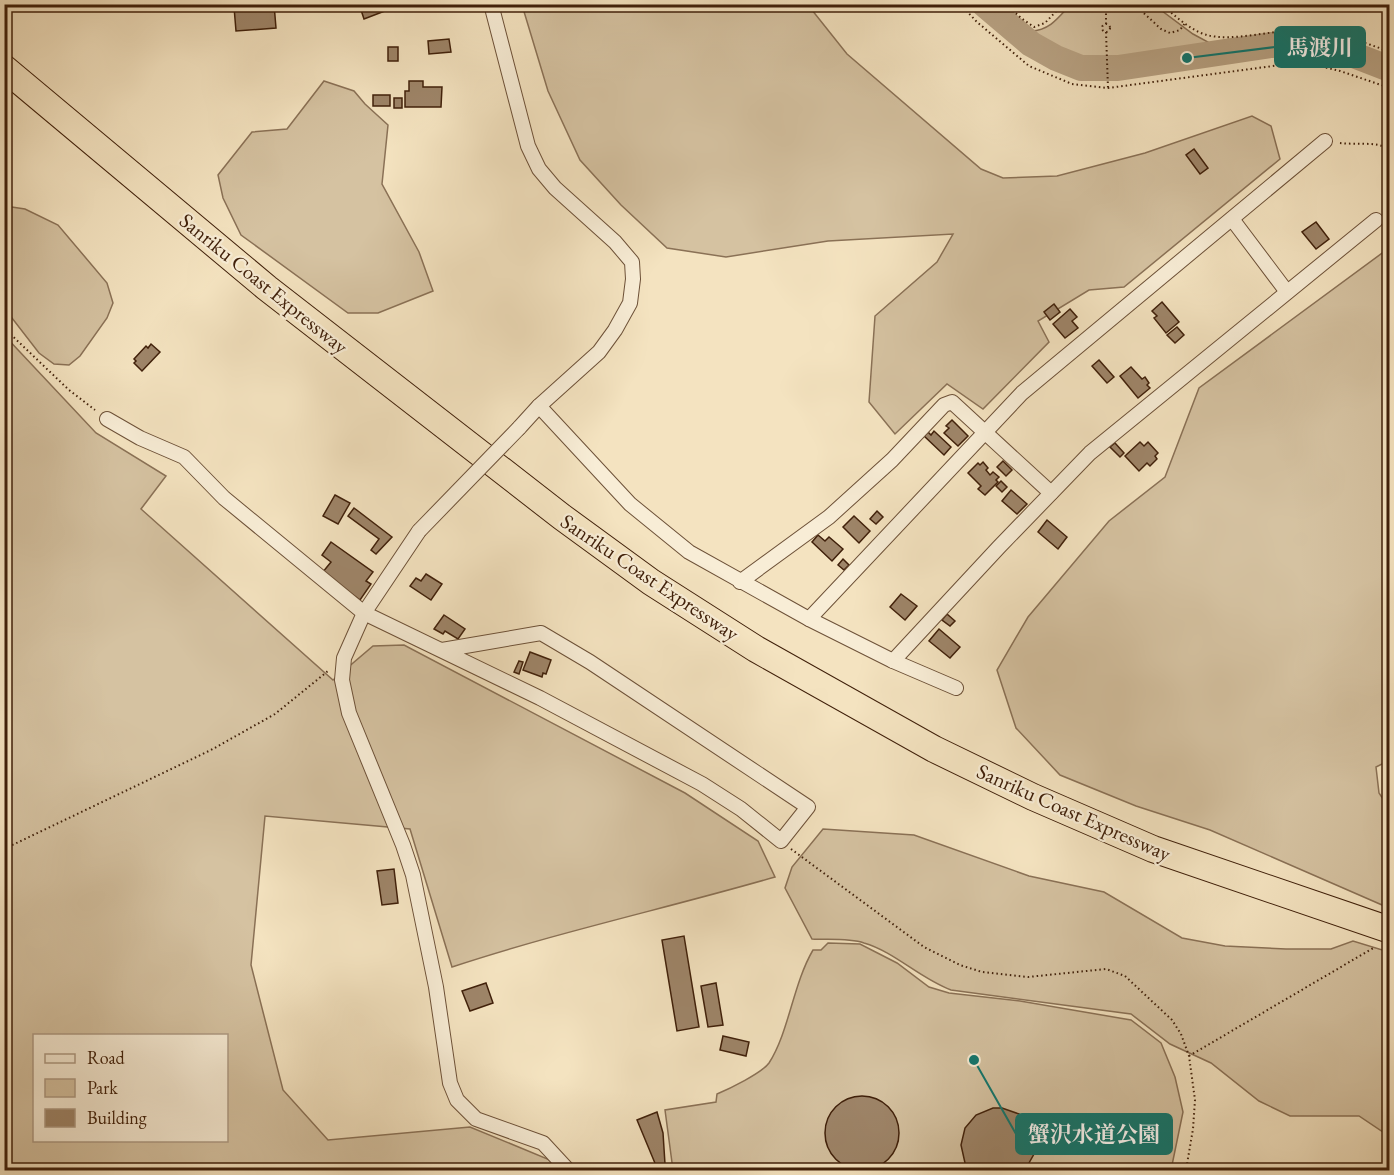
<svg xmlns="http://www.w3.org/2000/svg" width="1394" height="1175" font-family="'EB Garamond','Noto Serif JP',serif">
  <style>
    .green { fill: #d5c2a1; stroke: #8a7156; stroke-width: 1.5; fill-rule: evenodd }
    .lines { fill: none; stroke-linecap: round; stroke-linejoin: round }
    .river { stroke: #b7a182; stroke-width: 26 }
    .building { fill: #9e8569; stroke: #40200a; stroke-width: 1.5 }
    .street-casing { stroke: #6d5138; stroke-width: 16 }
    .highway-casing { stroke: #40200a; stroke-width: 28 }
    .path { stroke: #40200a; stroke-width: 2; stroke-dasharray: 1.5 3; stroke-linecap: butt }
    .street { stroke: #f8edd6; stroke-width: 14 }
    .highway { stroke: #f4e3c0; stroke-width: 26 }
    .street-bridge-casing { stroke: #6d5138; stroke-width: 16; stroke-linecap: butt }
    .street-bridge { stroke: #f8edd6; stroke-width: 14 }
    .labels { text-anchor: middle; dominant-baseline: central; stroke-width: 4.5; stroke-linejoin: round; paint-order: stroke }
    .street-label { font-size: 21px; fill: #40200a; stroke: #f8edd6 }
    .leader { fill: none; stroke: #0f766e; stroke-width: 2 }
    .callout-dot { fill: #0f766e; stroke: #f8edd6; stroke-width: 2 }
    .callout { fill: #0f766e; stroke: #0f766e; stroke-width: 2 }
    .callout-label { font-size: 22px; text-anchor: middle; font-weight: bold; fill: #fff }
  </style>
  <rect width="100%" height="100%" fill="#f4e3c0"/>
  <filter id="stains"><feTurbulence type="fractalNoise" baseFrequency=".00333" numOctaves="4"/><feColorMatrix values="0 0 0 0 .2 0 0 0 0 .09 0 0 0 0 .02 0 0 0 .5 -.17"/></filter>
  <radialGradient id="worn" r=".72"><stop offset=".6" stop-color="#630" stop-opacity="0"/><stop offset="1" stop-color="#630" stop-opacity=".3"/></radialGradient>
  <g class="green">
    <path d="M 522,5 L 808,5 L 847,54 L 981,169 L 1003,178 L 1057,176 L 1145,153 L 1252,116 L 1271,126 L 1280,159 L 1124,287 L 1089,290 L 1038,321 L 1049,342 L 983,409 L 947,384 L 895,434 L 869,402 L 875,316 L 937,262 L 953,234 L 828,241 L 726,257 L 667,248 L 621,205 L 580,160 L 548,91 Z"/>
    <path d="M 1070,5 L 1154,5 L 1193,34 L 1208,42 L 1206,48 L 1110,59 L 1086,58 L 1064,52 L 1033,36 L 1031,31 C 1050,30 1058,18 1070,5 Z"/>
    <path d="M 324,81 L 354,91 L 365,104 L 388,125 L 382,184 L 419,252 L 433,291 L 378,313 L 348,313 L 241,235 L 223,198 L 218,175 L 252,132 L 287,129 Z"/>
    <path d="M 5,206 L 25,209 L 58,225 L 107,283 L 113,303 L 107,318 L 80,356 L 69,365 L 54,364 L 39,353 L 5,309 Z"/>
    <path d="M 1389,248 L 1390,760 L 1376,767 L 1379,793 L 1389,808 L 1389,908 L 1210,830 L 1136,806 L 1060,775 L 1016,728 L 997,670 L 1028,617 L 1109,521 L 1165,477 L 1199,388 Z"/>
    <path d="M 4,335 L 96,433 L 166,476 L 141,509 L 333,680 L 373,646 L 404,645 L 685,793 L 758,841 L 775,877 C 668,908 558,932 452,967 L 410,829 L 265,816 L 251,965 L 283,1090 L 328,1140 L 470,1127 L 550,1160 L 556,1170 L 5,1170 ZM 34,1036 L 226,1036 L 226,1140 L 34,1140 Z"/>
    <path d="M 823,829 L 914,835 L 1029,876 L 1104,892 L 1182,938 L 1225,946 L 1286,949 L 1331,949 L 1353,941 L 1389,952 L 1389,1136 L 1359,1116 L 1290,1116 L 1259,1101 L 1211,1063 L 1170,1044 L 1131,1014 L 951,990 C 919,978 895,952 864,943 C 849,938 828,940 812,939 L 785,888 L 792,867 Z"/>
    <path d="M 828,943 L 860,944 L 897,963 L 929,987 L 949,993 L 1020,1001 L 1131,1020 L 1161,1043 L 1175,1077 L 1183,1112 L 1171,1170 L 673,1170 L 665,1110 L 716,1102 L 717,1094 C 729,1089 762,1073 769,1063 C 789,1032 793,984 813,950 L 821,950 Z"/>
  </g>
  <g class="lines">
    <path class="river" d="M 984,4 L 1031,44 L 1056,58 L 1081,68 L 1118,68 L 1271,45 L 1312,44 L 1346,52 L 1390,69"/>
  </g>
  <g class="building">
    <path d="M 274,4 L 276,28 L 236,31 L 234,7 Z"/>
    <path d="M 359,4 L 403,4 L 364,19 Z"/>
    <path d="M 449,39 L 451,52 L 429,54 L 428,41 Z"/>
    <rect x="388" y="47" width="10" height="14"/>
    <path d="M 409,81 L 423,81 L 423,87 L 442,87 L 441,107 L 405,107 L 405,91 L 409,91 Z"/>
    <rect x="373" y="95" width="17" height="11"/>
    <rect x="394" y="98" width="8" height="10"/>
    <path d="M 1194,149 L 1208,168 L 1200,174 L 1186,155 Z"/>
    <path d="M 1316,222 L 1329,239 L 1316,249 L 1302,232 Z"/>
    <path d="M 1162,302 L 1179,322 L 1166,333 L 1154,318 L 1157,316 L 1152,311 Z"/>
    <path d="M 1054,304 L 1060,312 L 1050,320 L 1044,312 Z"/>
    <path d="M 1070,309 L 1077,317 L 1072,321 L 1078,328 L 1065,338 L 1053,324 Z"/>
    <path d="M 1177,327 L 1184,335 L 1175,343 L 1167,335 Z"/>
    <path d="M 151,344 L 160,352 L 142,371 L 134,363 L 136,361 L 134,359 L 146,346 L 148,348 Z"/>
    <path d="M 1099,360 L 1114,377 L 1107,383 L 1092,366 Z"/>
    <path d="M 1131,367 L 1142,379 L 1145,377 L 1149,383 L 1147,385 L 1150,388 L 1138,398 L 1120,376 Z"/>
    <path d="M 952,420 L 968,436 L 958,446 L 944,433 L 949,428 L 946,426 Z"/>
    <path d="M 927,431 L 931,435 L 934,431 L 951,447 L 944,455 L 923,435 Z"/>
    <path d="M 1140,442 L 1144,446 L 1148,442 L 1158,453 L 1155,456 L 1157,459 L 1150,466 L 1147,463 L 1139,471 L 1125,456 Z"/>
    <path d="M 1115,443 L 1124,453 L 1120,457 L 1110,447 Z"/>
    <path d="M 1003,461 L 1012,470 L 1006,476 L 997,467 Z"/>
    <path d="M 983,462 L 988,468 L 986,470 L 990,475 L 993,472 L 999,477 L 996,480 L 998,482 L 985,495 L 978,489 L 981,486 L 968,473 L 978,463 L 980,465 Z"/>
    <path d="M 1001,481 L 1007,487 L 1002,492 L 996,486 Z"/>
    <path d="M 1011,490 L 1027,504 L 1017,514 L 1002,501 Z"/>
    <path d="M 335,495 L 350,503 L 338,524 L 323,516 Z"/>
    <path d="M 354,508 L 392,537 L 376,554 L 371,550 L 379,539 L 348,516 Z"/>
    <path d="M 877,511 L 883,517 L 876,524 L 870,519 Z"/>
    <path d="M 854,516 L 870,531 L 859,543 L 843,527 Z"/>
    <path d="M 1047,520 L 1067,537 L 1058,549 L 1038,532 Z"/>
    <path d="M 818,535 L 825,541 L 829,537 L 843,549 L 832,561 L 812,542 Z"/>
    <path d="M 331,542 L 373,572 L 366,581 L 371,584 L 360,600 L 322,573 L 331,562 L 322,555 Z"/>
    <path d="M 843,559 L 849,565 L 844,570 L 838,565 Z"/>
    <path d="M 426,574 L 442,584 L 431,600 L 410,586 L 416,578 L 421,581 Z"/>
    <path d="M 901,594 L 917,606 L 905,620 L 890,607 Z"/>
    <path d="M 947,614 L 955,621 L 950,626 L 942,620 Z"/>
    <path d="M 444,615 L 465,629 L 458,639 L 445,631 L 443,634 L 434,629 Z"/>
    <path d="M 939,629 L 960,647 L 950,658 L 929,641 Z"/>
    <path d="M 530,652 L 551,660 L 546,674 L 543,673 L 542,677 L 523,670 Z"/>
    <path d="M 519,661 L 523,662 L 519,674 L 514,672 Z"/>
    <path d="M 394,869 L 398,903 L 382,905 L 377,871 Z"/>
    <path d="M 684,936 L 699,1027 L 677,1031 L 662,940 Z"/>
    <path d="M 486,983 L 493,1003 L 470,1011 L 462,991 Z"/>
    <path d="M 716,983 L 723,1025 L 708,1027 L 701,986 Z"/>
    <path d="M 723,1036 L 749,1042 L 746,1056 L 720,1050 Z"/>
    <circle cx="862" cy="1133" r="37"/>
    <path d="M 993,1108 L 1002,1108 L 1019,1114 L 1031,1127 L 1035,1145 L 1034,1154 L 1025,1170 L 971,1170 L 965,1163 L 961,1145 L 965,1128 L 976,1115 Z"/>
    <path d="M 657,1112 L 663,1133 L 665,1164 L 657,1168 L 637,1120 Z"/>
  </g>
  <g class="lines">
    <g class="street-casing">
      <g id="street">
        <path d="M 491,4 L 528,146 L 539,169 L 555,188 L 615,242 L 632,262 L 633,279 L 630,303 L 615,330 L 599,352 L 539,406 L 519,428"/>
        <path d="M 1232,219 L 1287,292"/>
        <path d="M 539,406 L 630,504 L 689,552 L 809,619 L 893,661 L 956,688"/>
        <path d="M 107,419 L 140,438 L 184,457 L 224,498 L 364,613 L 540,698 L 702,784 L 741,809 L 781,841 L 808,807 L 590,662 L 541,633 L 442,650"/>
        <path d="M 419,531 L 364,613 L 344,658 L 342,680 L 349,713 L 403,845 L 413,875 L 436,987 L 450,1083 L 457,1100 L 476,1119 L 543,1143 L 568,1170"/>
        <path d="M 740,582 L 829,517 L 892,460 L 944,405 L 952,402 L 1051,493"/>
        <path d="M 809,619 L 1022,393 L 1325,141"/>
        <path d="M 893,661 L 999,547 L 1090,453 L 1376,220"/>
      </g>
    </g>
    <g class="highway-casing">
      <path id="highway" d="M 4,68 L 267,288 L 562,517 L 651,582 L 756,649 L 934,749 L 1033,797 L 1153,849 L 1390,930"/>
    </g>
    <g class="path">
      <path d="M 960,4 L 977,22 L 1029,66 L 1072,84 L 1108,88 L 1303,62 L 1340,71 L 1390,88"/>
      <path d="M 1006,4 L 1021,18 L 1034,27 L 1045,23 L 1063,4"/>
      <path d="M 1099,4 L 1106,10"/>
      <path d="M 1134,4 L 1161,29 L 1170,33 L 1180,30 L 1185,23"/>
      <path d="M 1161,4 C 1174,15 1191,31 1207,35 C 1232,42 1273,30 1300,30 C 1331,30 1361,41 1390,52"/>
      <circle cx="1106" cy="28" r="4"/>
      <path d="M 1106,24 L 1106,10 L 1109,4"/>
      <path d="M 1106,32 L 1108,88"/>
      <path d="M 1340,143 C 1356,145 1375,141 1390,149"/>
      <path d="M 4,328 L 69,390 L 95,410"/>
      <path d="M 4,849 L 211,750 L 275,714 L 328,671"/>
      <path d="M 791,849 L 924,947 L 960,965 L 982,972 L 1028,977 L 1106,969 L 1125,976 L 1172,1020 L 1181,1034 L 1189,1056 L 1195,1100 L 1193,1129 L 1186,1170"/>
      <path d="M 1189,1056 L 1375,947"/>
    </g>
    <use href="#street" class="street"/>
    <use href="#highway" class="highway"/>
    <g class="street-bridge-casing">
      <path id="street-bridge" d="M 419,531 L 519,428"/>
    </g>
    <use href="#street-bridge" class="street-bridge"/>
  </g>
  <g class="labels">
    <g class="street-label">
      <text transform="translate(264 283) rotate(39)">Sanriku Coast Expressway</text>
      <text transform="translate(650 577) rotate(34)">Sanriku Coast Expressway</text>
      <text transform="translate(1074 812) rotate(24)">Sanriku Coast Expressway</text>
    </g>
  </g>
  <path class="leader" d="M1187 58L1275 47M974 1060L1016 1134"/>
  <g class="callout-dot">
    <circle cx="1187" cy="58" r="6"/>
    <circle cx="974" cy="1060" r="6"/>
  </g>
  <g class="callout">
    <rect x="1275" y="27" width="90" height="40" rx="6"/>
    <rect x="1016" y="1114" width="156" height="40" rx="6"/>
  </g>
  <g class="callout-label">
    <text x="1320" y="55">馬渡川</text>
    <text x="1094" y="1142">蟹沢水道公園</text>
  </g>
  <rect width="1394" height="1175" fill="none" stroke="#f4e3c0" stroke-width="24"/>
  <rect x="6" y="6" width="1382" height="1163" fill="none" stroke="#40200a" stroke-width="3"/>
  <rect x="12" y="12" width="1370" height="1151" fill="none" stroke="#40200a" stroke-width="1.5"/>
  <rect x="33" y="1034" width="195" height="108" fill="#f8edd6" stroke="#ae9b84" stroke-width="1.5"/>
  <rect x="45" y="1054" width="30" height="9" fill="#f8edd6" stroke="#ae9b84" stroke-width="1.5"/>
  <text x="87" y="1064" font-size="18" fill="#40200a">Road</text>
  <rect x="45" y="1079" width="30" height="18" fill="#d5c2a1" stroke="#ae9b84" stroke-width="1.5"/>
  <text x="87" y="1094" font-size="18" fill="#40200a">Park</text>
  <rect x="45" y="1109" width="30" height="18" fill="#9e8569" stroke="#ae9b84" stroke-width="1.5"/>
  <text x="87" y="1124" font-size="18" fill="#40200a">Building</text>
  <rect width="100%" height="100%" filter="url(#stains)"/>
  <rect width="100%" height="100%" fill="url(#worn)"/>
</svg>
